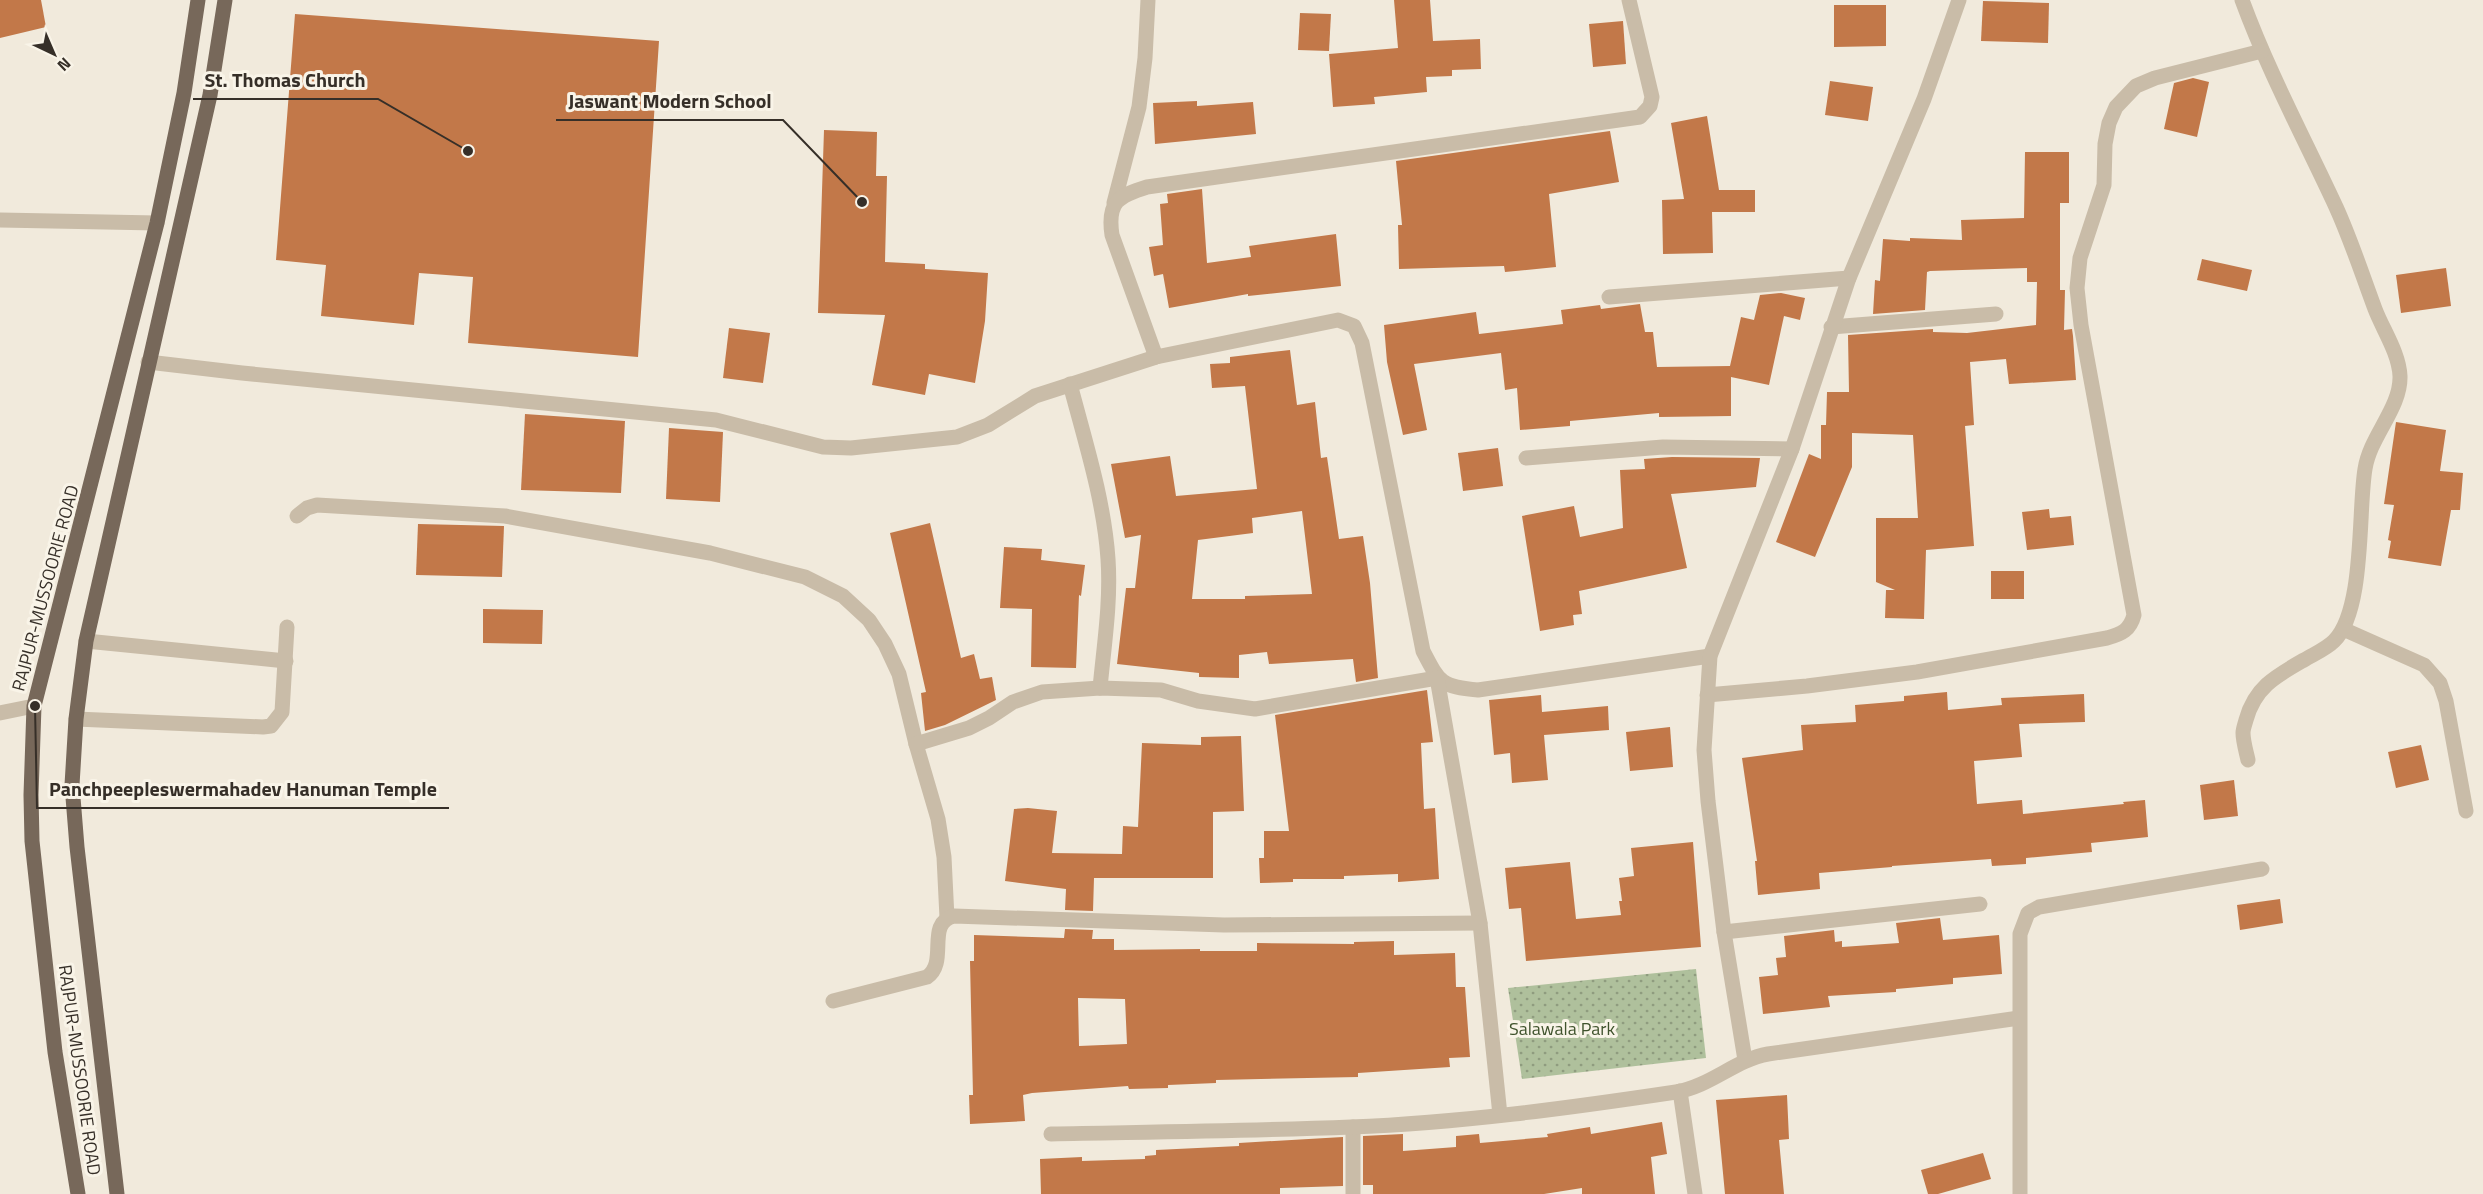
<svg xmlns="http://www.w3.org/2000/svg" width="2483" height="1194" font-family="'Titillium Web',sans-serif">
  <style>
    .park { fill: url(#park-dots) }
    .building { fill: #c27849; fill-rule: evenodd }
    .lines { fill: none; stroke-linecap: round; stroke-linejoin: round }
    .minor { stroke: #c9bca8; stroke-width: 15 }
    .primary { stroke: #77685a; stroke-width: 15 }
    .labels { text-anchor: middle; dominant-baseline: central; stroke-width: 6; stroke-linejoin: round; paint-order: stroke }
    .street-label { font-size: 18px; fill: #362f28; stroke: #f9f4e8 }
    .park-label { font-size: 18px; fill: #40532d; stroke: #f9f4e8 }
    .leader { fill: none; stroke: #362f28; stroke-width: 2 }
    .callout-dot { fill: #362f28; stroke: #f9f4e8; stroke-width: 2 }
    .callout-label { font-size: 20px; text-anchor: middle; font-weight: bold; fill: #362f28; stroke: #f9f4e8; stroke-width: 6; stroke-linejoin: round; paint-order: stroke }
  </style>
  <defs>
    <pattern id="park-dots" width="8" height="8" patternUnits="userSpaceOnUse" patternTransform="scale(1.5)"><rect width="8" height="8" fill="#afc09c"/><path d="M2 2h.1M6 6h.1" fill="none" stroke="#8f9c7f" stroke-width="1.8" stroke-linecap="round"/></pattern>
  </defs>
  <rect width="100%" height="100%" fill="#f1eadc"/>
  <path class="park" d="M 1696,969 L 1706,1058 L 1522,1079 L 1508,988 Z"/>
  <g class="building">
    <path d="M 0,0 L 41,0 L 46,27 L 0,38 Z"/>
    <path d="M 1394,0 L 1430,0 L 1433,41 L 1480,39 L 1481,69 L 1452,70 L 1452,76 L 1426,77 L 1427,92 L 1374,97 L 1375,104 L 1333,107 L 1329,54 L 1398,48 Z"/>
    <path d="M 1983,1 L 2049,3 L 2048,43 L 1981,41 Z"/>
    <path d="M 1834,5 L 1886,5 L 1886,46 L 1834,47 Z"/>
    <path d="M 1300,13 L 1331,14 L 1329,51 L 1298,50 Z"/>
    <path d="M 295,14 L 659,41 L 638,357 L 468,343 L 473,277 L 419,273 L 414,325 L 321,316 L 326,265 L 276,260 Z"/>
    <path d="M 1623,21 L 1626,64 L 1593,67 L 1589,24 Z"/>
    <path d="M 2193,78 L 2209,82 L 2197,137 L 2164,129 L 2174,83 Z"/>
    <path d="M 1830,81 L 1873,87 L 1868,121 L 1825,115 Z"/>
    <path d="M 1197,101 L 1197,106 L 1253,102 L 1256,134 L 1155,144 L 1153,103 Z"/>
    <path d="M 1707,116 L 1719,190 L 1755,190 L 1755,212 L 1712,212 L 1713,253 L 1663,254 L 1662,200 L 1684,199 L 1671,123 Z"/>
    <path d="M 824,130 L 877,132 L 876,176 L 887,176 L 885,262 L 925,264 L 925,269 L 988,273 L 985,321 L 975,383 L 929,374 L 925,395 L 872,385 L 885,315 L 818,313 Z"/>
    <path d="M 1610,131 L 1619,182 L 1549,194 L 1556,267 L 1505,272 L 1504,266 L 1399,269 L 1398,225 L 1402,225 L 1396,161 Z"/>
    <path d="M 2025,152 L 2069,152 L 2069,203 L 2060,203 L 2060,290 L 2065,290 L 2064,330 L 2072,329 L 2073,336 L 2076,380 L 2009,384 L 2006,359 L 1970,362 L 1974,425 L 1965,426 L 1974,546 L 1926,550 L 1924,619 L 1885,618 L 1886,590 L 1895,590 L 1876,582 L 1876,518 L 1918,518 L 1913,435 L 1852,433 L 1852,467 L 1815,557 L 1776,542 L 1809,454 L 1821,459 L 1821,425 L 1826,425 L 1827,392 L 1849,392 L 1848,335 L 1933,329 L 1933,332 L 1967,333 L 2036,325 L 2037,282 L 2027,282 L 2027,268 L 1930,271 L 1927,272 L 1925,310 L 1873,314 L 1875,280 L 1880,281 L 1883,239 L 1910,241 L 1910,238 L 1962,240 L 1961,220 L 2024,218 Z"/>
    <path d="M 1202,189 L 1207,263 L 1251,257 L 1249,246 L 1336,234 L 1341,286 L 1248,296 L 1248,294 L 1169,308 L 1163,274 L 1154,276 L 1149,247 L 1163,245 L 1160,204 L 1168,203 L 1167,194 Z"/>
    <path d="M 2202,259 L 2252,270 L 2247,291 L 2197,280 Z"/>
    <path d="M 2446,268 L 2451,306 L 2401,313 L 2396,275 Z"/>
    <path d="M 1781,293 L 1805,298 L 1800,320 L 1784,316 L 1769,385 L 1731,377 L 1731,416 L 1659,417 L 1659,413 L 1570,421 L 1570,426 L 1520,430 L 1517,388 L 1505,390 L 1501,353 L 1414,364 L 1427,430 L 1403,435 L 1387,362 L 1384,325 L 1476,312 L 1479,334 L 1563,324 L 1561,310 L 1600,305 L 1601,309 L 1640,304 L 1645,332 L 1653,332 L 1657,367 L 1730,366 L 1741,317 L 1754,320 L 1760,295 Z"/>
    <path d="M 729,328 L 770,333 L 763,383 L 723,378 Z"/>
    <path d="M 1290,350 L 1297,405 L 1315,402 L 1321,458 L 1327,457 L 1339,539 L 1363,536 L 1370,583 L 1378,678 L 1356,682 L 1353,659 L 1269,664 L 1267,652 L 1239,655 L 1239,678 L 1199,677 L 1199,673 L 1117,664 L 1126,588 L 1135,588 L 1141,535 L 1125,538 L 1111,464 L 1170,456 L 1176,496 L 1257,489 L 1245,386 L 1212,388 L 1210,364 L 1230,363 L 1230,357 ZM 1302,511 L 1312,594 L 1245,596 L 1245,599 L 1192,599 L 1198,540 L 1253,533 L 1252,518 Z"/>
    <path d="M 525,414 L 625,421 L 621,493 L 521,490 Z"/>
    <path d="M 2396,422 L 2446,430 L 2440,471 L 2463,473 L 2460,510 L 2451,510 L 2441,566 L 2388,558 L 2391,541 L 2388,540 L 2394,505 L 2384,504 Z"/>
    <path d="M 669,428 L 723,432 L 720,502 L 666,499 Z"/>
    <path d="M 1498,448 L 1503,486 L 1463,491 L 1458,453 Z"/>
    <path d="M 1672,457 L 1760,458 L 1756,487 L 1671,494 L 1687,568 L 1579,591 L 1582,614 L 1573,615 L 1574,625 L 1540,631 L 1522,516 L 1574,506 L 1580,537 L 1623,528 L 1620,470 L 1645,469 L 1644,459 Z"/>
    <path d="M 2049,509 L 2050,518 L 2071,516 L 2074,545 L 2027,550 L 2022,512 Z"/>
    <path d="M 930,523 L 961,658 L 974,654 L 980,679 L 992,677 L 996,700 L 945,725 L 925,731 L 921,693 L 926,692 L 890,533 Z"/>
    <path d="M 418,524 L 504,526 L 502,577 L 416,575 Z"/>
    <path d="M 1004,547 L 1042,549 L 1041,560 L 1085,565 L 1081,596 L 1079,595 L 1076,668 L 1031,667 L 1032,609 L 1000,608 Z"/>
    <rect x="1991" y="571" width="33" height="28"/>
    <path d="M 483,609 L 543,610 L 542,644 L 483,643 Z"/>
    <path d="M 1427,690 L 1433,742 L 1421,743 L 1424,809 L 1435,808 L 1439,879 L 1398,882 L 1398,874 L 1344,876 L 1344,879 L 1293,879 L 1293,882 L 1260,883 L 1259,858 L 1264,858 L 1264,831 L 1289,831 L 1275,715 Z"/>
    <path d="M 1947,692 L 1948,710 L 2002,705 L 2001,698 L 2084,694 L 2085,722 L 2019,724 L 2022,757 L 1974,761 L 1977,804 L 2022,800 L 2023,814 L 2124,804 L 2123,802 L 2145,800 L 2148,837 L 2091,843 L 2092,852 L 2026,858 L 2026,864 L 1992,866 L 1991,859 L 1892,866 L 1892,867 L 1819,873 L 1820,889 L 1758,895 L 1755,861 L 1757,861 L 1742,758 L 1803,750 L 1801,725 L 1856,722 L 1855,705 L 1904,701 L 1904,696 Z"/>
    <path d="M 1541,695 L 1542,712 L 1608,706 L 1609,730 L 1544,735 L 1548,780 L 1512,783 L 1510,753 L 1494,755 L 1489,700 Z"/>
    <path d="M 1670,727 L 1673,767 L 1630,771 L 1626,732 Z"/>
    <path d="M 1241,736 L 1244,811 L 1213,812 L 1213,878 L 1094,878 L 1093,911 L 1065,910 L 1066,889 L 1005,881 L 1014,809 L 1028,808 L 1057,811 L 1052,853 L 1122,854 L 1123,826 L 1138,827 L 1142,743 L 1201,745 L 1201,737 Z"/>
    <path d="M 2421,745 L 2429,780 L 2396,788 L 2388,752 Z"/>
    <path d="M 2234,780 L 2238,816 L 2204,820 L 2200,785 Z"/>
    <path d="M 1693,842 L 1701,947 L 1526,961 L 1521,908 L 1509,909 L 1505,868 L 1570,862 L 1576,919 L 1621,915 L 1619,901 L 1622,901 L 1619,878 L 1634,876 L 1631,848 Z"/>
    <path d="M 2280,899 L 2283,923 L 2240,930 L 2237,905 Z"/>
    <path d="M 1940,918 L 1943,940 L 1999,935 L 2002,974 L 1953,978 L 1953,984 L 1896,989 L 1896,992 L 1828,996 L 1830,1007 L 1763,1014 L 1759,977 L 1778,975 L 1776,958 L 1786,957 L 1784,936 L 1834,930 L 1835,942 L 1842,941 L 1842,947 L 1899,943 L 1896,923 Z"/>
    <path d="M 1065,929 L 1093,930 L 1092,939 L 1114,939 L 1114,950 L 1200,949 L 1200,951 L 1257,951 L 1257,943 L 1354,944 L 1354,942 L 1394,941 L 1394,955 L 1455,953 L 1456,987 L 1465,987 L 1470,1057 L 1449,1058 L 1450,1067 L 1358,1073 L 1358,1077 L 1216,1080 L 1216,1083 L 1168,1085 L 1168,1088 L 1129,1089 L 1128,1086 L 1032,1093 L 1023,1095 L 1025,1121 L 970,1124 L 969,1095 L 973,1095 L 970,961 L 974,961 L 974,935 L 1064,938 ZM 1078,998 L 1125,999 L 1127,1044 L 1079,1046 Z"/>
    <path d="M 1787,1095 L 1789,1139 L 1779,1140 L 1784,1194 L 1725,1194 L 1716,1100 Z"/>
    <path d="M 1662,1122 L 1667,1154 L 1651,1157 L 1655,1194 L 1582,1194 L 1582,1188 L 1544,1194 L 1373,1194 L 1373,1185 L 1363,1185 L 1363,1136 L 1403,1134 L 1403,1151 L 1456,1147 L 1456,1136 L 1479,1134 L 1480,1143 L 1548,1137 L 1547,1134 L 1590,1127 L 1591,1134 Z"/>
    <path d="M 1343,1137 L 1343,1186 L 1280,1188 L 1280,1194 L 1041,1194 L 1040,1159 L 1082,1157 L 1082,1161 L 1145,1159 L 1145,1156 L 1156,1155 L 1156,1150 L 1239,1146 L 1239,1143 Z"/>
    <path d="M 1983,1153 L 1991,1179 L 1938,1194 L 1928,1194 L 1921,1170 Z"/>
  </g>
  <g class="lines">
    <g class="minor">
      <path d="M 2242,0 C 2268,71 2304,138 2336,207 C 2351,240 2362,274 2375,309 C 2383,330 2399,353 2400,376 C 2401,408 2370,436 2365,469 C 2358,510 2365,610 2334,641 C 2326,649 2314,654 2304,660 C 2276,676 2255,687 2246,720 C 2245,724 2243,729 2243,733 C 2243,741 2246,751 2248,760"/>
      <path d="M 1114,203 L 1139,107 L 1145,58 L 1148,0"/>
      <path d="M 0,220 L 157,223"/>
      <path d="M 1609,297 L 1849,278"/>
      <path d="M 1831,327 L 1996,314"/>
      <path d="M 1156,357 L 1112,235 C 1107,202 1118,196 1147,187 L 1640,117 L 1650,106 L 1652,97 L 1629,0"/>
      <path d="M 148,362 L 242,373 L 716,420 L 823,447 L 851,448 L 957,437 L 988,425 L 1035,396 L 1156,357 L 1338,320 L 1354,326 L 1362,343 L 1423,651 C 1439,682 1441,687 1478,690 L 1710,656"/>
      <path d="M 1070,384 C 1085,441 1104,500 1108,559 C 1111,602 1104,645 1100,688"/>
      <path d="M 1526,458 L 1663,447 L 1792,449"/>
      <path d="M 297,516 L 307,508 L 317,505 L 505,516 L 710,553 L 805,577 L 843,596 L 869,620 L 885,644 L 899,674 L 916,744 L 938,819 L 944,857 L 947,918"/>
      <path d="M 2343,629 L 2424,665 L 2440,683 L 2446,701 L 2466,811"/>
      <path d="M 86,641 L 286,661"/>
      <path d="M 1707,695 L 1807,686 L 1917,672 L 2107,638 C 2122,634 2130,630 2134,615 L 2081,325 L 2077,288 L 2080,258 L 2104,185 L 2105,144 L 2109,123 L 2116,107 L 2136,86 L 2155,78 L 2262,51"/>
      <path d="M 0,713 L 34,706"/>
      <path d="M 76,719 L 263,727 L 271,726 L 282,712 L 287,627"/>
      <path d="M 916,744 L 969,728 L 989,718 L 1013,702 L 1042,692 L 1100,688 L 1161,690 L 1198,701 L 1255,709 L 1437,678 L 1480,923 L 1500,1115"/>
      <path d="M 1724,932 L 1980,904"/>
      <path d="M 833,1001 L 927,977 C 949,962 925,923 954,916 L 1224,925 L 1480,923"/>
      <path d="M 1745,1060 L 1724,932 L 1708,801 L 1704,750 L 1710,656 L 1792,449 L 1849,278 L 1924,99 L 1959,0"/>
      <path d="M 1680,1091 L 1695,1194"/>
      <path d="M 1353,1127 L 1353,1194"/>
      <path d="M 1051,1134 C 1151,1132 1251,1131 1351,1127 C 1459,1123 1569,1108 1676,1092 C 1711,1086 1735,1060 1768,1054 L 2019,1018"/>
      <path d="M 2020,1194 L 2020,934 L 2028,913 L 2039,907 L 2262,869"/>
    </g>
    <g class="primary">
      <path d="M 78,1194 L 55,1052 L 32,841 L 31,795 L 34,706 L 157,223 L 184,93 L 198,0"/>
      <path d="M 117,1194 L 77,847 L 72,785 L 76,719 L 86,641 L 210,95 L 225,0"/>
    </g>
  </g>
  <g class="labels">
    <g class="street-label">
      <text transform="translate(45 588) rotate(-75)">RAJPUR-MUSSOORIE ROAD</text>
      <text transform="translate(80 1070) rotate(82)">RAJPUR-MUSSOORIE ROAD</text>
    </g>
    <g class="park-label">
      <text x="1562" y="1028">Salawala Park</text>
    </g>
  </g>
  <path class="leader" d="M468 151L378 99H193M862 202L783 120H556M35 706L37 808H449"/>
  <g class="callout-dot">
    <circle cx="468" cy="151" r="6"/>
    <circle cx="862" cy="202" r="6"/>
    <circle cx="35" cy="706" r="6"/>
  </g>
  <g class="callout-label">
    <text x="285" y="87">St. Thomas Church</text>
    <text x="670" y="108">Jaswant Modern School</text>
    <text x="243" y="796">Panchpeepleswermahadev Hanuman Temple</text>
  </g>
  <g transform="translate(54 54) rotate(136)" stroke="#f9f4e8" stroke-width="4.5" paint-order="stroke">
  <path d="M0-4.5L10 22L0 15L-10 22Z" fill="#362f28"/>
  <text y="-9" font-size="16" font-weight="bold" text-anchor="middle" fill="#362f28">N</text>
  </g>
</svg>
